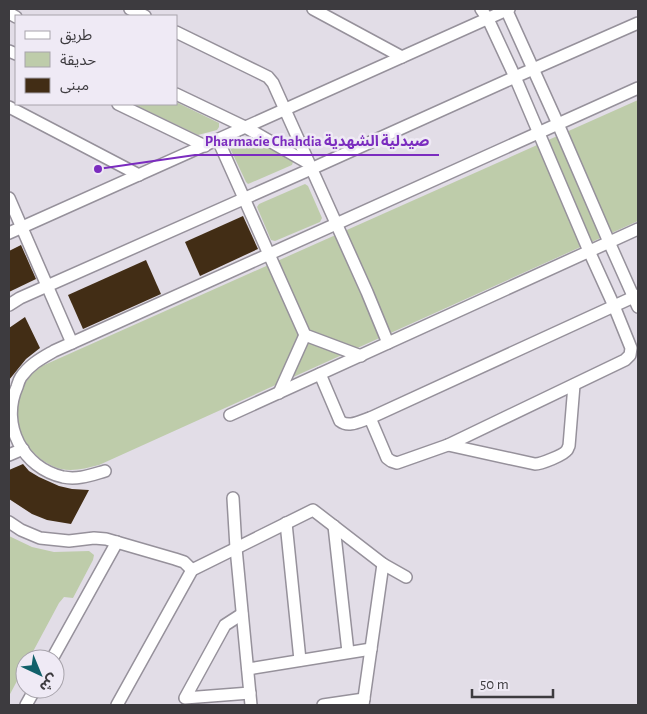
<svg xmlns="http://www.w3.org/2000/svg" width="647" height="714" font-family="'Alegreya Sans','Noto Sans Arabic',sans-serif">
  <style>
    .green { fill: #beccaa }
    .building { fill: #422d15 }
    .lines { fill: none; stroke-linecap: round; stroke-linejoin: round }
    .minor-casing { stroke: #96919b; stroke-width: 14 }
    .minor { stroke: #fff; stroke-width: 11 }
    .leader { fill: none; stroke: #7b2cbf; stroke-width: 2 }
    .callout-dot { fill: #7b2cbf; stroke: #efeaf5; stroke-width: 2 }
    .callout-label { font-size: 15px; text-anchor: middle; font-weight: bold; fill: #7b2cbf; stroke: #efeaf5; stroke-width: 5; stroke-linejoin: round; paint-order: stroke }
  </style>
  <rect width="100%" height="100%" fill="#e2dde7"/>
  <g class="green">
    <path d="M 638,100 L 638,221 L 99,465 C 86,468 74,472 61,469 C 22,458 4,412 28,379 C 31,374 37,370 42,366 Z"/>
    <path d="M 176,102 L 217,122 L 219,123 L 219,127 L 217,130 L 198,135 L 133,104 L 176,104 Z"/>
    <path d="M 248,137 L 292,160 L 293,162 L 292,165 L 248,184 L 246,182 L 229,146 L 231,144 Z"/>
    <path d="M 305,184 L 308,186 L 322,218 L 320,222 L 275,241 L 271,240 L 257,207 L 259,204 Z"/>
    <path d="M 9,536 L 32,547 L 54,552 L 89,551 L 94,555 L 93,560 L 73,598 L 64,597 L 59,603 L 29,659 L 25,659 L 25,666 L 9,696 Z"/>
  </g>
  <g class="building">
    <path d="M 243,216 L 258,249 L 200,276 L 185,242 Z"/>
    <path d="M 21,245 L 36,279 L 9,292 L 9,251 Z"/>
    <path d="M 146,260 L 161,294 L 83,329 L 68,295 Z"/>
    <path d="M 25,317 L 40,348 L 26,359 L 9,380 L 9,328 Z"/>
    <path d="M 23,464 L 29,471 L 39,477 L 59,486 L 72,489 L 89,490 L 71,524 L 47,520 L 32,514 L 9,499 L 9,470 Z"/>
  </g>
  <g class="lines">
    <g class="minor-casing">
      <g id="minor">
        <path d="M 130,9 L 145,16"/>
        <path d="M 313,9 L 402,57"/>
        <path d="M 506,9 L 558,124 L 609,242 L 638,307"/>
        <path d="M 9,13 L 16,17"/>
        <path d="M 176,32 L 260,73 L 268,77 L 273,83 L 367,292 L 388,343"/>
        <path d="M 9,51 L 16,54"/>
        <path d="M 176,94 L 245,127 L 308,163"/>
        <path d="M 118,104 L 205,146"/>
        <path d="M 9,107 L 139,175"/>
        <path d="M 218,140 L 305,335 L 361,356"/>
        <path d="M 9,198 L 72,343"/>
        <path d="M 9,233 L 509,9"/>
        <path d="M 9,305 L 20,298 L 311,169 L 515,77 L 638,23"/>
        <path d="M 320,374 L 340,421 C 349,428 360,421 370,418 L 638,295"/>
        <path d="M 279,393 L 305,335"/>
        <path d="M 230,415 L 638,229"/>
        <path d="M 370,418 L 387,458 L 391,461 L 397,463 L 448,445 L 625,360 L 630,355 L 631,348 L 614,306 L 589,251 L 515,77 L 488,19 L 481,9"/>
        <path d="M 448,445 L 535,464 C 541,464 564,455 567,450 C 568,449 568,447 569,446 L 574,385"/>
        <path d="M 9,455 L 23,449"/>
        <path d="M 105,471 C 91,475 78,480 63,477 C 23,468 0,425 17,387 C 18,384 19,380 21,377 C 30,364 42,358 54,351 L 638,88"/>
        <path d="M 233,498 L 236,548 L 251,705"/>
        <path d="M 9,522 L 21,530 L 40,538 L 69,541 L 94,538 L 106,539 L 175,559 L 184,562 L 192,570"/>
        <path d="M 286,523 L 300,660"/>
        <path d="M 334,526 L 348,652"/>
        <path d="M 242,614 L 225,625 L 185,698 L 250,693"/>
        <path d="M 52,659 L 117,542"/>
        <path d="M 248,669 L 371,649"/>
        <path d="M 26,705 L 35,689"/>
        <path d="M 117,705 L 192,570 L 313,510 L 383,564 L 406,577"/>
        <path d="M 323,705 L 364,699"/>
        <path d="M 363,705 L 383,564"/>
      </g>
    </g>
    <use href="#minor" class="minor"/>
  </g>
  <path class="leader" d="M98 169L195 155H439"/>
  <circle class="callout-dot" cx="98" cy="169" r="5"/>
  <g class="callout-label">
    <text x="317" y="146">Pharmacie Chahdia صيدلية الشهدية</text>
  </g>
  <rect width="647" height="714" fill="none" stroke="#3d3b3f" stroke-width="20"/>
  <rect x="15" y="15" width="162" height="90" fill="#efeaf5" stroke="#a8a4ac"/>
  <rect x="25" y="31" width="25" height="8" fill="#ffffff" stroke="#a8a4ac"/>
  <text x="60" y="40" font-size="15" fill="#3d3b3f">طريق</text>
  <rect x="25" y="52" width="25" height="15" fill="#beccaa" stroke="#a8a4ac"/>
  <text x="60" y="65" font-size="15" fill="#3d3b3f">حديقة</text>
  <rect x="25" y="78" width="25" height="15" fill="#422d15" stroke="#a8a4ac"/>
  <text x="60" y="90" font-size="15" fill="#3d3b3f">مبنى</text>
  <g transform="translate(40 674) rotate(136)"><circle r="24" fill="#efeaf5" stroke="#a8a4ac"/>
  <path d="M0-4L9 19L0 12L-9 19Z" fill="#11606a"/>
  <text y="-8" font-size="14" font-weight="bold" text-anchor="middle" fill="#3d3b3f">ش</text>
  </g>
  <path d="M472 689v8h81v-8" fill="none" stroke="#3d3b3f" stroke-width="2.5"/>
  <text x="480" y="689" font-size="15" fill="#3d3b3f" stroke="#efeaf5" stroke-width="4" paint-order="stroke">50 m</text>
</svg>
